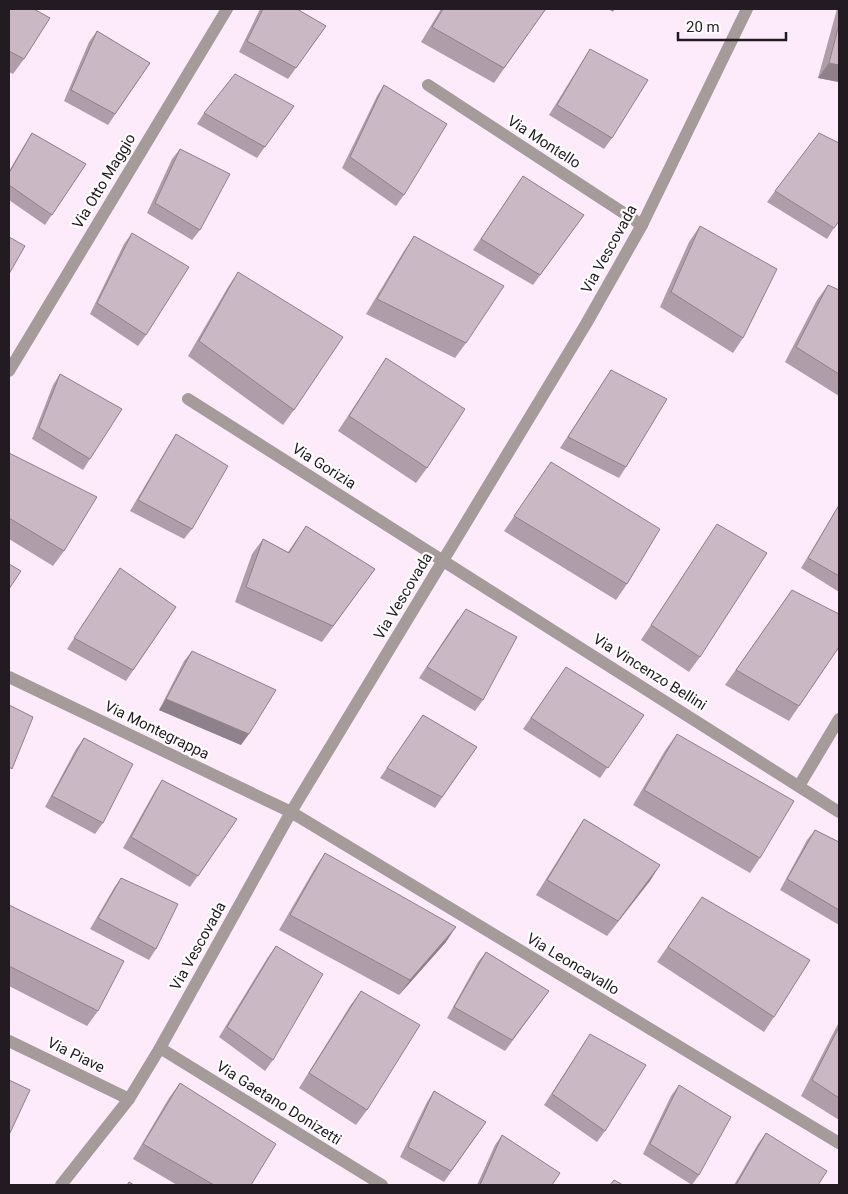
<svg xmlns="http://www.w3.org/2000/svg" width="848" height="1194" font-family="Roboto,sans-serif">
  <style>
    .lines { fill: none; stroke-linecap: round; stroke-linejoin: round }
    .minor { stroke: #a59b99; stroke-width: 12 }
    .wall { fill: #af9ea9 }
    .shaded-wall { fill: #8e818a }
    .building { fill: #cbb8c5; stroke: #8e818a }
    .labels { text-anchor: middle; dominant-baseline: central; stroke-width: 4.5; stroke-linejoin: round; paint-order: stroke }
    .street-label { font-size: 15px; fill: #221c22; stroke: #fff }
  </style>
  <rect width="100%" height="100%" fill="#fdebfc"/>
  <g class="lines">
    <g class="minor">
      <path d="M 428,85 L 642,225"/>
      <path d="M 9,371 L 227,9"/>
      <path d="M 188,399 L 839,812"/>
      <path d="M 9,677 L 291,812 L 839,1143"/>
      <path d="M 799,786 L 839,719"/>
      <path d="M 9,1041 L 129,1099"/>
      <path d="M 160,1048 L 382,1185"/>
      <path d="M 61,1185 L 129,1099 L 160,1048 L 291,812 L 586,324 L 642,225 L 747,9"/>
    </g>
  </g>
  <g class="wall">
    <path d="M 9,9 L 24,59 L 13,74 L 9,72 Z"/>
    <path d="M 260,9 L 297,9 L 326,26 L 288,79 L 239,52 Z"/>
    <path d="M 441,9 L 543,9 L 545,10 L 494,83 L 421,42 Z"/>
    <path d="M 608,9 L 615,9 L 613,12 Z"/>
    <path d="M 837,9 L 839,9 L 839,82 L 818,78 Z"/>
    <path d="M 97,31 L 150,63 L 108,125 L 64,101 L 89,42 Z"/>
    <path d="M 590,49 L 612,138 L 604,149 L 549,115 L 583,60 Z"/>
    <path d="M 384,85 L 404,195 L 396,206 L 342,168 L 377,96 Z"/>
    <path d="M 294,106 L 257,158 L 197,124 L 204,113 Z"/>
    <path d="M 32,133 L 86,164 L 45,225 L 9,200 L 9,171 L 25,144 Z"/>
    <path d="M 180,149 L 200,230 L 192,240 L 147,213 L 172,159 Z"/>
    <path d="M 523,176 L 584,215 L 533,285 L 473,250 Z"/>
    <path d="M 775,191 L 834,228 L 827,239 L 767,202 Z"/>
    <path d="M 700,226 L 743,338 L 733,353 L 660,307 L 689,242 Z"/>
    <path d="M 132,233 L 146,335 L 138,346 L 90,314 L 124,244 Z"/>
    <path d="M 414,236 L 466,343 L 455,358 L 366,314 L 404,251 Z"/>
    <path d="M 238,272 L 294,410 L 283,425 L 188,356 L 228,287 Z"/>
    <path d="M 828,285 L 839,290 L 839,396 L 785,362 L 817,300 Z"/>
    <path d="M 386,358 L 427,468 L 416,483 L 338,431 Z"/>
    <path d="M 611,370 L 626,467 L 619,478 L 560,448 Z"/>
    <path d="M 60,374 L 90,459 L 83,470 L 32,439 L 53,385 Z"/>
    <path d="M 176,434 L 192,529 L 184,539 L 130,511 L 169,445 Z"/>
    <path d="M 9,453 L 64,551 L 53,566 L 9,539 Z"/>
    <path d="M 551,462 L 627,584 L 616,600 L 504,531 Z"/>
    <path d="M 839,505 L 839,592 L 801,568 Z"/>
    <path d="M 717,524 L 700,657 L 689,672 L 641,640 Z"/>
    <path d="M 306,526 L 375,569 L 322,642 L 235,602 L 252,554 L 263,539 L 288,552 Z"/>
    <path d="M 120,568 L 176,607 L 126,681 L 67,649 Z"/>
    <path d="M 792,590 L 839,647 L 789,721 L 725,685 Z"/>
    <path d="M 458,619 L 483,700 L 475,711 L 419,678 Z"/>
    <path d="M 192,651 L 241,745 L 159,710 L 184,661 Z"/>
    <path d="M 566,667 L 644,715 L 600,778 L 523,729 Z"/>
    <path d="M 423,715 L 477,747 L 435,808 L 380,778 Z"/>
    <path d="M 677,734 L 760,858 L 750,873 L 633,805 L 666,749 Z"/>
    <path d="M 84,738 L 103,823 L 95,834 L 45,807 L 76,749 Z"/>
    <path d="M 162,780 L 237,819 L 190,887 L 123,848 L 155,791 Z"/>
    <path d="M 584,819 L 660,865 L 607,936 L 536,895 L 574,834 Z"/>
    <path d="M 815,830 L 839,842 L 839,925 L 780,890 L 807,840 Z"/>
    <path d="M 325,853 L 446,942 L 399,995 L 279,930 L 315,868 Z"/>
    <path d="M 121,878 L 156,949 L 149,960 L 90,929 L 114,888 Z"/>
    <path d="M 702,897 L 774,1017 L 764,1032 L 657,962 Z"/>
    <path d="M 9,905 L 98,1011 L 87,1026 L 9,986 Z"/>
    <path d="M 276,946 L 273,1060 L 265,1071 L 219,1037 L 268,957 Z"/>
    <path d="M 486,952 L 549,991 L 505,1051 L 447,1018 L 478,962 Z"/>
    <path d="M 361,991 L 367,1110 L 356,1125 L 299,1088 L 350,1006 Z"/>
    <path d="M 839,1022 L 839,1120 L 801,1096 Z"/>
    <path d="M 590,1034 L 605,1131 L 597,1142 L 544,1105 Z"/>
    <path d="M 180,1083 L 251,1185 L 177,1185 L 133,1159 L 169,1098 Z"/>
    <path d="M 679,1085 L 699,1175 L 692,1185 L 643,1154 L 671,1096 Z"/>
    <path d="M 434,1091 L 486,1122 L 444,1182 L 400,1157 L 427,1102 Z"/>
    <path d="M 766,1133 L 818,1185 L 734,1185 L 758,1144 Z"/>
    <path d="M 502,1135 L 552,1185 L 477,1185 L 495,1145 Z"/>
  </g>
  <g class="shaded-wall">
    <path d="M 829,63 L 839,65 L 839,82 L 818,78 Z"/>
    <path d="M 166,699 L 249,734 L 241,745 L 159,710 Z"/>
    <path d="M 660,865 L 650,881 L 607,936 L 618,921 Z"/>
    <path d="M 456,927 L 446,942 L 399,995 L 410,980 Z"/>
  </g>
  <g class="building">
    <path d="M 9,9 L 34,9 L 50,18 L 24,59 L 9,51 Z"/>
    <path d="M 263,9 L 297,9 L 326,26 L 296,68 L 247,41 Z"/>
    <path d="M 443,9 L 543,9 L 545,10 L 504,68 L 432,27 Z"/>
    <path d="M 839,24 L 839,65 L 829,63 Z"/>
    <path d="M 97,31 L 150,63 L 115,114 L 71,90 Z"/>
    <path d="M 590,49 L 648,80 L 612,138 L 557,105 Z"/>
    <path d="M 235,74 L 294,106 L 265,147 L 204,113 Z"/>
    <path d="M 384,85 L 447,124 L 404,195 L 350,157 Z"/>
    <path d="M 32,133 L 86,164 L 52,215 L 9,185 L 9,173 Z"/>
    <path d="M 819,133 L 839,143 L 839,221 L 834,228 L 775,191 Z"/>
    <path d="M 180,149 L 230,174 L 200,230 L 155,203 Z"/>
    <path d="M 523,176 L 584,215 L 540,275 L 481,239 Z"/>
    <path d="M 700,226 L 777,269 L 743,338 L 671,292 Z"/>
    <path d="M 132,233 L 189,267 L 146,335 L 97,303 Z"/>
    <path d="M 414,236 L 504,286 L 466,343 L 377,299 Z"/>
    <path d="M 9,237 L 25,246 L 9,274 Z"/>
    <path d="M 238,272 L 343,337 L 294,410 L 199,341 Z"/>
    <path d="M 828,285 L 839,290 L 839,374 L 796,347 Z"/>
    <path d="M 386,358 L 465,409 L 427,468 L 349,416 Z"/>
    <path d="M 611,370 L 667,399 L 626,467 L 568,437 Z"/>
    <path d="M 60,374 L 122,409 L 90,459 L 39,428 Z"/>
    <path d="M 176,434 L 228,466 L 192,529 L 138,500 Z"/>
    <path d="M 9,453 L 97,497 L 64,551 L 9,518 Z"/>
    <path d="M 551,462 L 660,529 L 627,584 L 514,516 Z"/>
    <path d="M 839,505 L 839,576 L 808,558 Z"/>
    <path d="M 717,524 L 767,553 L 700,657 L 651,625 Z"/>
    <path d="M 306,526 L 375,569 L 333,626 L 246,587 L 263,539 L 289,553 Z"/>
    <path d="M 9,564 L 21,571 L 9,589 Z"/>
    <path d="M 120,568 L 176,607 L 133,670 L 74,638 Z"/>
    <path d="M 792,590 L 839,614 L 839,647 L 799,706 L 736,670 Z"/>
    <path d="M 466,609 L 517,637 L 483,700 L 427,667 Z"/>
    <path d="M 192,651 L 276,690 L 249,734 L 166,699 Z"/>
    <path d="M 566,667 L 644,715 L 608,768 L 531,718 Z"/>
    <path d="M 9,705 L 33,717 L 12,769 L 9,767 Z"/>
    <path d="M 423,715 L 477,747 L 442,797 L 387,768 Z"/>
    <path d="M 677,734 L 794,801 L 760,858 L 644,790 Z"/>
    <path d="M 84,738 L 133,764 L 103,823 L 52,796 Z"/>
    <path d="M 162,780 L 237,819 L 198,876 L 131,837 Z"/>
    <path d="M 584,819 L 660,865 L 618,921 L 547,880 Z"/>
    <path d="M 815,830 L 839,842 L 839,910 L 787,879 Z"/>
    <path d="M 325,853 L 456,927 L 410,980 L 290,915 Z"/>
    <path d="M 121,878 L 178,904 L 156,949 L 98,918 Z"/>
    <path d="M 702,897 L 810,960 L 774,1017 L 668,947 Z"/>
    <path d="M 9,905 L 124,961 L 98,1011 L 9,966 Z"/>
    <path d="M 276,946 L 323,974 L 273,1060 L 227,1027 Z"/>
    <path d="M 486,952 L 549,991 L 512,1040 L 454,1007 Z"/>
    <path d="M 361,991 L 420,1025 L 367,1110 L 309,1073 Z"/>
    <path d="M 839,1027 L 839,1098 L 812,1080 Z"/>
    <path d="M 590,1034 L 646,1065 L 605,1131 L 552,1094 Z"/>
    <path d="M 9,1080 L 30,1090 L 9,1135 Z"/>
    <path d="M 180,1083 L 276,1144 L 251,1185 L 214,1185 L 143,1144 Z"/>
    <path d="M 679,1085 L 731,1117 L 699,1175 L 650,1144 Z"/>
    <path d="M 434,1091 L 486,1122 L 451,1171 L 408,1147 Z"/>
    <path d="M 766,1133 L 827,1171 L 818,1185 L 736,1185 Z"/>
    <path d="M 502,1135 L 560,1173 L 552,1185 L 480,1185 Z"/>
    <path d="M 614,1180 L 623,1185 L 610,1185 Z"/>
    <path d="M 129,1182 L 134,1185 L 127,1185 Z"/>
  </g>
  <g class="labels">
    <g class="street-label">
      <text transform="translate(544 142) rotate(33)">Via Montello</text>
      <text transform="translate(104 181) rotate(-59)">Via Otto Maggio</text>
      <text transform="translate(609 249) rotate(-61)">Via Vescovada</text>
      <text transform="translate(324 466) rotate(32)">Via Gorizia</text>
      <text transform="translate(403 596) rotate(-59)">Via Vescovada</text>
      <text transform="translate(650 672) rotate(32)">Via Vincenzo Bellini</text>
      <text transform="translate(157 730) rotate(26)">Via Montegrappa</text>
      <text transform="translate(198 946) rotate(-61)">Via Vescovada</text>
      <text transform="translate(573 964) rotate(31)">Via Leoncavallo</text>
      <text transform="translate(76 1055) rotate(26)">Via Piave</text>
      <text transform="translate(279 1103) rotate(32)">Via Gaetano Donizetti</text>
    </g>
  </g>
  <rect width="848" height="1194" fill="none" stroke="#221c22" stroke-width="20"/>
  <path d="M678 32v8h108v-8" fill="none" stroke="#221c22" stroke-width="2.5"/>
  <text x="686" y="32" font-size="15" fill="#221c22" stroke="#ffffff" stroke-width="4" paint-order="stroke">20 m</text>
</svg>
